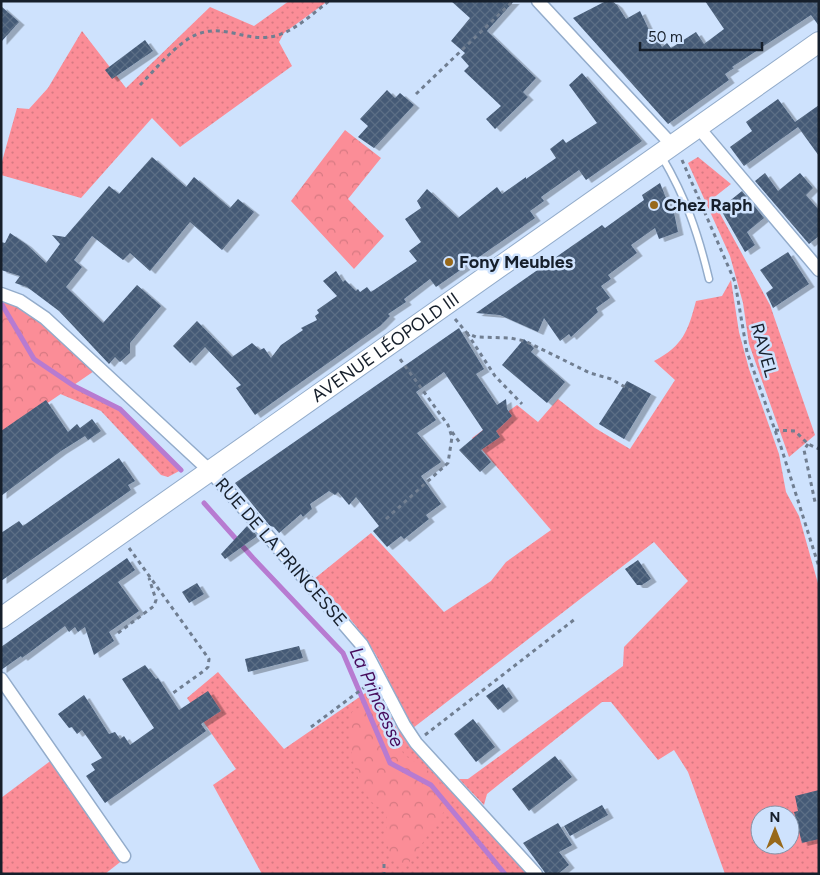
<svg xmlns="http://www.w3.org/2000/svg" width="820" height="875" font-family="Figtree,sans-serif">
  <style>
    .grass { fill: url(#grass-dots); fill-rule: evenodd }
    .forest { fill: url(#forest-crowns) }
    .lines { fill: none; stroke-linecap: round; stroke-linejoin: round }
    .stream { stroke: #b77bd1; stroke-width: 5 }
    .building { fill: url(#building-cross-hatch); filter: url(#shadow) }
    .lane-casing { stroke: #93accb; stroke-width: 9 }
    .street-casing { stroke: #93accb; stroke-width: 15 }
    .primary-casing { stroke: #93accb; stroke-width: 22 }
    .path { stroke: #707e91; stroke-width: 3; stroke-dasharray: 4 4; stroke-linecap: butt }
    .lane { stroke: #fff; stroke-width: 6 }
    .street { stroke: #fff; stroke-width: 12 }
    .primary { stroke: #fff; stroke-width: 20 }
    .poi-dot { fill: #98691a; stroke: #cee2fd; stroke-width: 2 }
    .labels { text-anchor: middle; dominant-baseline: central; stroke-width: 5; stroke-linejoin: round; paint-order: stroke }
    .poi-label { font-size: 18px; font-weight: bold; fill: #161f2b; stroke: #cee2fd; text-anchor: start }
    .street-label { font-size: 18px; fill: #161f2b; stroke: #cee2fd }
    .water-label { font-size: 19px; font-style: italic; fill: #460a5b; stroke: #cee2fd }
  </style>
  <defs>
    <pattern id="grass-dots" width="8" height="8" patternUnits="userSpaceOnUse" patternTransform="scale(1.25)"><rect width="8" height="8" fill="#fb8d97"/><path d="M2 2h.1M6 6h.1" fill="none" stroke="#d67982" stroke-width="1.8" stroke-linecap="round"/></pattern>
    <pattern id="forest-crowns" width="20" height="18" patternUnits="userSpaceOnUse" patternTransform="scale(1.25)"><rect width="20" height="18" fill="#fb8d97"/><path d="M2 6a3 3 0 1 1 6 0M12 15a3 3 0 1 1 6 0" fill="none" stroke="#d67982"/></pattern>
    <pattern id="building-cross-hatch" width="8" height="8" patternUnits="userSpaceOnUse" patternTransform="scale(1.25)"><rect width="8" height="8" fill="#445a76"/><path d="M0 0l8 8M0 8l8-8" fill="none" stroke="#5b6e85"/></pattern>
    <filter id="shadow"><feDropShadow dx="5.5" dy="3" stdDeviation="0" flood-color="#0004"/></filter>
  </defs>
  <rect width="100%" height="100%" fill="#cee2fd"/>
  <g class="grass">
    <path d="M 289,1 L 328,1 L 284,33 L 279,42 L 292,66 L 180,147 L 152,118 L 81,198 L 1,175 L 1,165 L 17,108 L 29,109 L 48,88 L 82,31 L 126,88 L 210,7 L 254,26 Z"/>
    <path d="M 698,157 L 731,184 L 712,199 L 770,305 L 815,435 L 789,457 L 749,344 L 743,303 L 730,256 L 688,163 Z"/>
    <path d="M 731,280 L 739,332 L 749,369 L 779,454 L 786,492 L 799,516 L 819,587 L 819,874 L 725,874 L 688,772 L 674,750 L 658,760 L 611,702 L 602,702 L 487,794 L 484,805 L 459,779 L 468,779 L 623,666 L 624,647 L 688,581 L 654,542 L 413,728 C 399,705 389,679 376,655 C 360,627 336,603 314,579 L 371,533 L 444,612 L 491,581 L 506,562 L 551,530 L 472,438 L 517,405 L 538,422 L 558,399 L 595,428 L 630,449 L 675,380 L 654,361 C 683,346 688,331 696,301 L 722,296 ZM 760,815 L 790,815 L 790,845 L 760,845 Z"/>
    <path d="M 1,308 L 34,359 L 74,386 L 120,409 L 181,470 L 168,477 L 161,475 L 101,411 L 46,388 Z"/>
    <path d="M 218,672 L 284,749 L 377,685 L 396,727 L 422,759 L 467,803 L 528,874 L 262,874 L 213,785 L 236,769 L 187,698 Z"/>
    <path d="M 53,759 L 124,859 L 105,874 L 1,874 L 1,798 Z"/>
  </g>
  <g class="forest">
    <path d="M 345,130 L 381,158 L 348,199 L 384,236 L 354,269 L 291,201 Z"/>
    <path d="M 1,294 L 20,301 L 100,367 L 1,435 Z"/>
    <path d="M 366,703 L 380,707 L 404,755 L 436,776 L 452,800 L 406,867 L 391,858 L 386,838 L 387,812 C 382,809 375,806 371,801 C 352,776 347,742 352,712 Z"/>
  </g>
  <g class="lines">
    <g class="stream">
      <path d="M 1,303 L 34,359 L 74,386 L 120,409 L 181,470"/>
      <path d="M 204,503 L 253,558 L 343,653 L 390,763 L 431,785 L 505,874"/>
    </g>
  </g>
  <g class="building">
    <path d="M 451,1 L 514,1 L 487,31 L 536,78 L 523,92 L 528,97 L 495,129 L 486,119 L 501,106 L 464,71 L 469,66 L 461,57 L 465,53 L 451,41 L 470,18 Z"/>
    <path d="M 606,1 L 612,1 L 617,5 L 626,19 L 640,11 L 650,32 L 652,31 L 662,47 L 667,43 L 671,48 L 696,32 L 704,44 L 724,29 L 705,1 L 819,1 L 819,26 L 811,15 L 732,67 L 734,68 L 725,74 L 729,80 L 668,124 L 573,18 Z"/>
    <path d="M 1,6 L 19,22 L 1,42 Z"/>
    <path d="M 145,40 L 153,51 L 112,79 L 105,70 Z"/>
    <path d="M 582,73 L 642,141 L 586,180 L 579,170 L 541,197 L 544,201 L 530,211 L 535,218 L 436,287 L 430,279 L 404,299 L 406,302 L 388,314 L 390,316 L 380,326 L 255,415 L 236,388 L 241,385 L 205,347 L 190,363 L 173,346 L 197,321 L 232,357 L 252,343 L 260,350 L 264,348 L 271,358 L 281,345 L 303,330 L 301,328 L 317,320 L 315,316 L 319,313 L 317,310 L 337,296 L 323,281 L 336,271 L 343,282 L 345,280 L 356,291 L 358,289 L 360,292 L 367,287 L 371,292 L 417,261 L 409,251 L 421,242 L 405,219 L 421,208 L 417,201 L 427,189 L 458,218 L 497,187 L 502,194 L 526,177 L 526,179 L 556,158 L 550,149 L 563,139 L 566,143 L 597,123 L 569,85 Z"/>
    <path d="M 387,90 L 395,98 L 400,93 L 414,105 L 374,148 L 358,137 L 368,126 L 360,119 Z"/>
    <path d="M 778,99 L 795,122 L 819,105 L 819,156 L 798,127 L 744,166 L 730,147 L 752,131 L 746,122 Z"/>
    <path d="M 152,157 L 186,187 L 194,177 L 230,208 L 238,199 L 254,212 L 222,250 L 190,222 L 150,271 L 130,253 L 123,260 L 92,236 L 74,260 L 82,267 L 66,287 L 103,323 L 137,285 L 161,306 L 130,343 L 130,353 L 120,362 L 115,357 L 109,364 L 59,311 L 27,287 L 15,283 L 20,276 L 1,270 L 1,242 L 5,243 L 10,233 L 26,244 L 46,263 L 60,244 L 52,235 L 65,237 L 109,186 L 119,194 Z"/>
    <path d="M 765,173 L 778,191 L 800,173 L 813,188 L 806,195 L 819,210 L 819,236 L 809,244 L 755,181 Z"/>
    <path d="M 660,183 L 670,208 L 673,208 L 678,232 L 659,239 L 655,228 L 631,245 L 637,253 L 608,275 L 611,279 L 601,286 L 610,298 L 596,308 L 598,312 L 571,337 L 569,334 L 560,341 L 544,318 L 538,332 L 500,315 L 476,313 L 602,225 L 605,228 L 644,200 L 642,195 Z"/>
    <path d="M 742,191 L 764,218 L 747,232 L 755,245 L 745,252 L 721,210 L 729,206 L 727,203 Z"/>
    <path d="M 788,252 L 809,284 L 773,308 L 766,293 L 773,288 L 760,270 Z"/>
    <path d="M 459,328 L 484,369 L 476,374 L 497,405 L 506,399 L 507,409 L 512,416 L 496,431 L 500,437 L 481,450 L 491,462 L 480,472 L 459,450 L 483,430 L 444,372 L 416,392 L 436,420 L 417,433 L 441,462 L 421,476 L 441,504 L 426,515 L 429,519 L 404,539 L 401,536 L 387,547 L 373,531 L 379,526 L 356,497 L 349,505 L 338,492 L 335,495 L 329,491 L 310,504 L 312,509 L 303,517 L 301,514 L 279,533 L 274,527 L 270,526 L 235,483 Z"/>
    <path d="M 524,339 L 534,348 L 531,352 L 565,382 L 547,403 L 502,365 Z"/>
    <path d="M 627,381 L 651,394 L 624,439 L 599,424 Z"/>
    <path d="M 46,400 L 68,432 L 77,424 L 80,428 L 92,419 L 101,431 L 88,440 L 85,436 L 61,451 L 1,496 L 1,431 Z"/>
    <path d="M 119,458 L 135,481 L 128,485 L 131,490 L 1,581 L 1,533 L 19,521 L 23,526 Z"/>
    <path d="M 248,525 L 257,536 L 225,559 L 221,554 Z"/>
    <path d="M 127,558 L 135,570 L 118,582 L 139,611 L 109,632 L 114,641 L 94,655 L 85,627 L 78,632 L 75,627 L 69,632 L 65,626 L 22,658 L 21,656 L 1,670 L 1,647 Z"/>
    <path d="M 638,560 L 651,579 L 642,585 L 637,585 L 625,569 Z"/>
    <path d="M 197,583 L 204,594 L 189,603 L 182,592 Z"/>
    <path d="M 299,646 L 303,658 L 248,672 L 245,659 Z"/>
    <path d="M 145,665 L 156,679 L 158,678 L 179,710 L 208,691 L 221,711 L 201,724 L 206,731 L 105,803 L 86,776 L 95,770 L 91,764 L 102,758 L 82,730 L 77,734 L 72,727 L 69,728 L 58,714 L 84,695 L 109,734 L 115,732 L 120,739 L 124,736 L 130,745 L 154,728 L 122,679 Z"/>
    <path d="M 503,684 L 513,698 L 498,710 L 486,696 Z"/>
    <path d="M 473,719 L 495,747 L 476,762 L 454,734 Z"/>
    <path d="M 555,756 L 572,777 L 529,811 L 512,789 Z"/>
    <path d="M 819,790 L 819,839 L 802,843 L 794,812 L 798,811 L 795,796 Z"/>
    <path d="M 602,805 L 608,815 L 570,836 L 564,826 Z"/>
    <path d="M 558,823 L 572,845 L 559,852 L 569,865 L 558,874 L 546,874 L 523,843 Z"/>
  </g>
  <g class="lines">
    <g class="lane-casing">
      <path id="lane" d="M 662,157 C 686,198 698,233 709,279"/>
    </g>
    <g class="street-casing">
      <g id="street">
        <path d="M 538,1 L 672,145"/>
        <path d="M 698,127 L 819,270"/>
        <path d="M 1,294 L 20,301 L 45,318 L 210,471 L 255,521 L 362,645 L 404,725 L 416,743 L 536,874"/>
        <path d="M 1,679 L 124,856"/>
      </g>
    </g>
    <g class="primary-casing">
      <g id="primary">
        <path id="s1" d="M 1,618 L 819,42"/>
      </g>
    </g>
    <g class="path">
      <path d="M 140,85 C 155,70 178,41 198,34 C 223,24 245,41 270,37 C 292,34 312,14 329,1"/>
      <path d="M 416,94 L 513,1"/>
      <path d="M 682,160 L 735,282 L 747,352 L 781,447 L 819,567"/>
      <path d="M 455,319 L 467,333 L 476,337 L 510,338 L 525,341 L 590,373 L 611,379 L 632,391"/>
      <path d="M 467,333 L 495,376 L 522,404"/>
      <path d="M 775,430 L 795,431 L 808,444 L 819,449"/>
      <path d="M 452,432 L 460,443"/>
      <path d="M 808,444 L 804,450 L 815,502"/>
      <path d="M 386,519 L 448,463 L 452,437 L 448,425 L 400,359"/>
      <path d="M 129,548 L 209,659 L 208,667 L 205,670 L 173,693"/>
      <path d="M 118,633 L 154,606 L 156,600 L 149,578"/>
      <path d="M 311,727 L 369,684"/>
      <path d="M 425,735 L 575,619"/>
      <path d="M 384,864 L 384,874"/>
    </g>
    <use href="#lane" class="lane"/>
    <use href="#street" class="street"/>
    <use href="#primary" class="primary"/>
  </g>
  <g class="poi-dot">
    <circle cx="654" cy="205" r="5"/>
    <circle cx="449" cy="262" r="5"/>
  </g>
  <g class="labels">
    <g class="poi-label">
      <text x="664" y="205">Chez Raph</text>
      <text x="459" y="262">Fony Meubles</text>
    </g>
    <g class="street-label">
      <text stroke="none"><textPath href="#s1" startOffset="470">AVENUE LÉOPOLD III</textPath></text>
      <text transform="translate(764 350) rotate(74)">RAVEL</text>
      <text transform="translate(281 552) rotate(49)">RUE DE LA PRINCESSE</text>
    </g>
    <g class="water-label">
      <text transform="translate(377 697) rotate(66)">La Princesse</text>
    </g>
  </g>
  <rect width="820" height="875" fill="none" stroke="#161f2b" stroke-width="5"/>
  <g transform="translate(775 830)"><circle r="24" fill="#cee2fd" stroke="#8494a9"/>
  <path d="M0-4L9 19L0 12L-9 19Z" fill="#98691a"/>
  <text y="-8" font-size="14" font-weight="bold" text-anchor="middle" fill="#161f2b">N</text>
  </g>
  <path d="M640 42v8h122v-8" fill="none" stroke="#161f2b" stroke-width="2.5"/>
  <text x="648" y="42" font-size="15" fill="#161f2b" stroke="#cee2fd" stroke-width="4" paint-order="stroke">50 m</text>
</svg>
